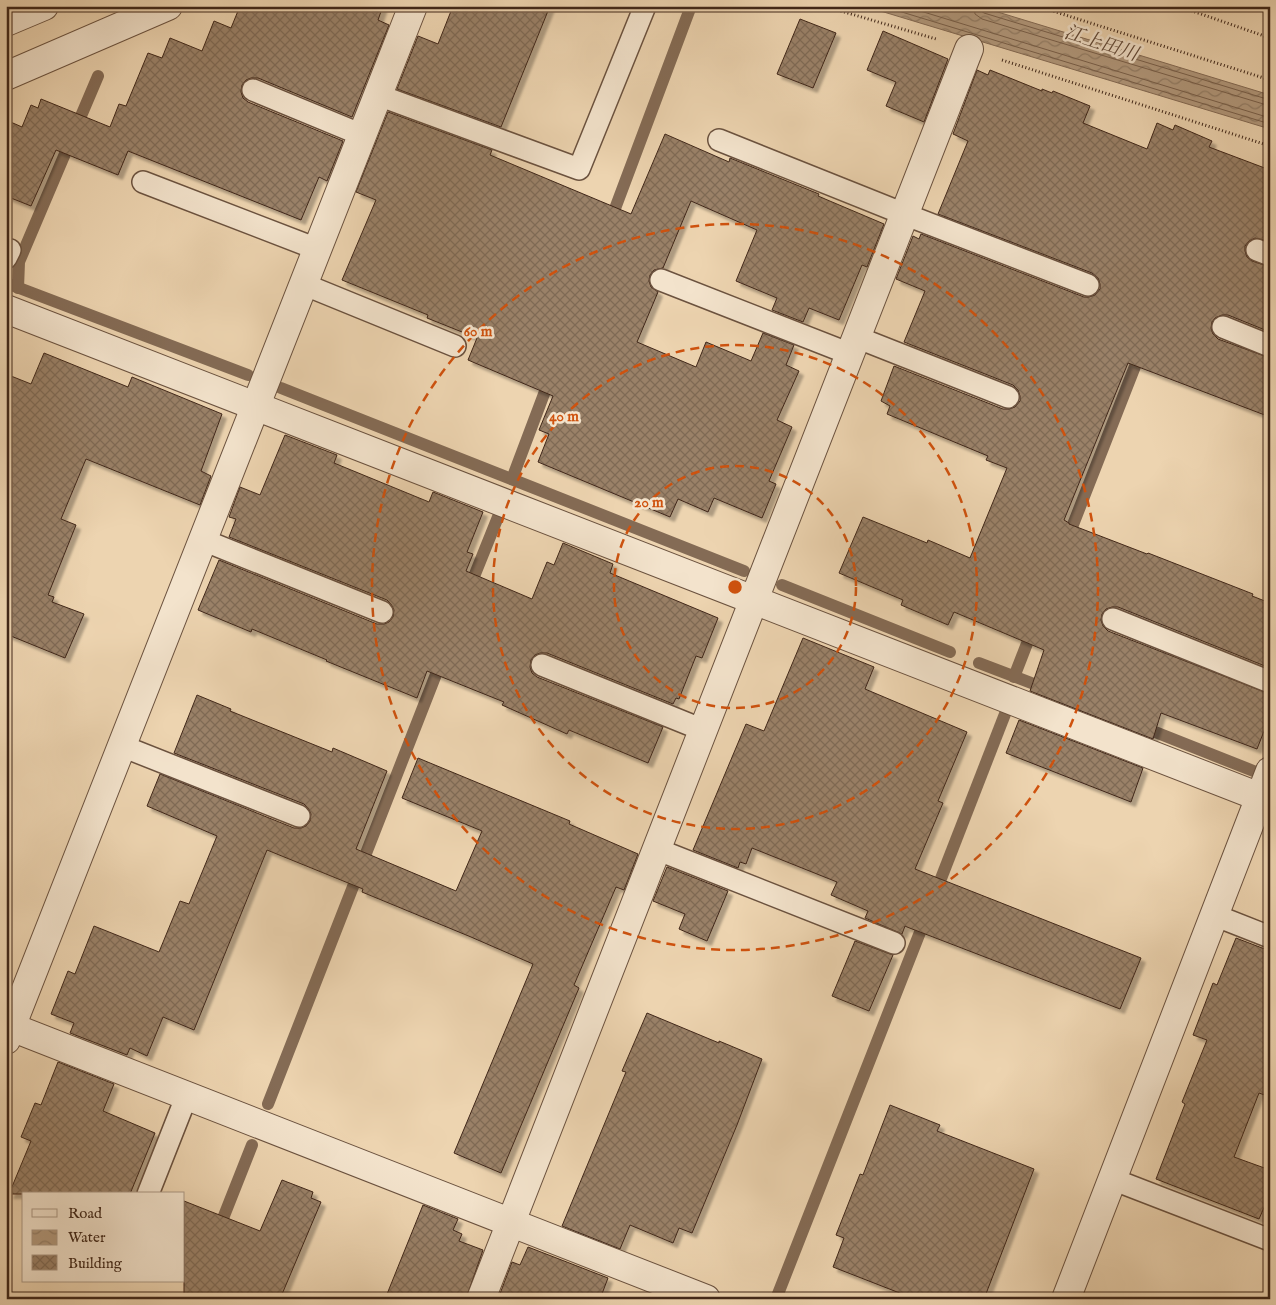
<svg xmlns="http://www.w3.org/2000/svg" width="1276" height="1305" font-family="'IM FELL English','Noto Serif JP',serif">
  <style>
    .water { fill: url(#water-waves); stroke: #846b55 }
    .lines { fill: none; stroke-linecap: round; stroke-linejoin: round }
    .shore { stroke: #79604b; stroke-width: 1 }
    .stream { stroke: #846b55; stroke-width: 12 }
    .building { fill: url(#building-cross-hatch); stroke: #402719; filter: url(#shadow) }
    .service-casing { stroke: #6b523f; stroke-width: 24 }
    .minor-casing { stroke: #6b523f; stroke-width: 30 }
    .path { stroke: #402719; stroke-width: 3; stroke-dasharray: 1 2.5; stroke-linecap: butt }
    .service { stroke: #f3e3cc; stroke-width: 21 }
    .minor { stroke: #f3e3cc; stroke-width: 28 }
    .ring { fill: none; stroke: #cf520e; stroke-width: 2.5; stroke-dasharray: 9 6 }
    .labels { text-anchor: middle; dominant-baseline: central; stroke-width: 5; stroke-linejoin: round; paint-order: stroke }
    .water-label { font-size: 19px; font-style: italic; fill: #624937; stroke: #f3e3cc }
    .centre { fill: #cf520e; stroke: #f3e3cc; stroke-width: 2.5 }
    .ring-label { font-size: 15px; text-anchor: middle; font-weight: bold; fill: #cf520e; stroke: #f3e3cc; stroke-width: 5; stroke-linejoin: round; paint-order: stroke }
  </style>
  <defs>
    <pattern id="water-waves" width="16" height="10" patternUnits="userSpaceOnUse" patternTransform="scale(1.25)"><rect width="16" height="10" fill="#b2997d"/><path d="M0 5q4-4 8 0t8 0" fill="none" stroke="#927d66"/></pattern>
    <pattern id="building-cross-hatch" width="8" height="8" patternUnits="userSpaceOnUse" patternTransform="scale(1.25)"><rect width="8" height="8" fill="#9a8168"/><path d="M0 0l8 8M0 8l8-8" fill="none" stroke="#7f6a55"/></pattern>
    <filter id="shadow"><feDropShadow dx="4.5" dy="4.5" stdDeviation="1" flood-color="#0004"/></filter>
  </defs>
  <rect width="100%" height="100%" fill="#edd4b0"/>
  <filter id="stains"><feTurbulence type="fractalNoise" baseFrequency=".004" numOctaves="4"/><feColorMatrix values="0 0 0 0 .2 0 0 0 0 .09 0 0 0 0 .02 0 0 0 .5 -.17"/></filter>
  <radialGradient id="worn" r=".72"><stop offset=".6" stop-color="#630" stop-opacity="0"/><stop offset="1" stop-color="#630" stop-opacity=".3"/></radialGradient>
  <path class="water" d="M 864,6 L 978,6 L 1270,95 L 1270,129 Z"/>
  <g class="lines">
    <g class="shore">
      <path d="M 882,6 L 1270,124"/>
      <path d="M 904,6 L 1270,118"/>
      <path d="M 974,6 L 975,14 L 982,19 L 1270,106"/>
      <path d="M 980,6 L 981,11 L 984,13 L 1270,100"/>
    </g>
    <g class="stream">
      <path d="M 610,222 L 691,6"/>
      <path d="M 6,283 L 248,375"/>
      <path d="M 18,288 L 19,262 L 98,76"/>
      <path d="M 281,388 L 744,571"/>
      <path d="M 512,479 L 550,378"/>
      <path d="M 1067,540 L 1141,351"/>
      <path d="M 782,585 L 950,652"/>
      <path d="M 469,589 L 500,512"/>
      <path d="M 979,663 L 1047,689"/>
      <path d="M 1014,677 L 1033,628"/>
      <path d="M 1140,726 L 1256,772"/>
      <path d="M 935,894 L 1005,714"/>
      <path d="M 268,1104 L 442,659"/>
      <path d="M 218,1231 L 252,1145"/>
      <path d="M 776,1299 L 926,917"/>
    </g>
  </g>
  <g class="building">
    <path d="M 240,6 L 383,6 L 378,20 L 389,25 L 352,117 L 258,78 L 251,78 L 246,80 L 242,85 L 241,92 L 243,98 L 248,102 L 343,141 L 327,181 L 319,177 L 301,220 L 128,151 L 118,175 L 56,150 L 31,206 L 6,196 L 6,120 L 22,127 L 31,105 L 38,108 L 41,99 L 110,127 L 119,104 L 126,106 L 148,53 L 162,58 L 170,38 L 202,51 L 214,21 L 231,28 Z"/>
    <path d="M 453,6 L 550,6 L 501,127 L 397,89 L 418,36 L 438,44 Z"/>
    <path d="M 800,19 L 836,33 L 813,88 L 777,74 Z"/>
    <path d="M 883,31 L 948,59 L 924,122 L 886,106 L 896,82 L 867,70 Z"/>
    <path d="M 977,70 L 988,75 L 990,70 L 1042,91 L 1042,89 L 1052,93 L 1053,91 L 1090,106 L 1083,123 L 1147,149 L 1157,123 L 1173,130 L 1175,125 L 1212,141 L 1209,147 L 1270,170 L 1270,242 L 1255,238 L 1249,241 L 1245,246 L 1245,251 L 1247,257 L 1252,261 L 1270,267 L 1270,332 L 1228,315 L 1222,315 L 1215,318 L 1212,322 L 1211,328 L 1213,334 L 1218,339 L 1270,358 L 1270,417 L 1128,363 L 1064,520 L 1069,523 L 1069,524 L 1147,554 L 1148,553 L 1253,594 L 1252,596 L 1270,603 L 1270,668 L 1118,607 L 1112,607 L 1106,609 L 1102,614 L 1101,620 L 1103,626 L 1108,631 L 1270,694 L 1270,716 L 1257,749 L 1161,713 L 1153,739 L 1030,691 L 1044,650 L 954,612 L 948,625 L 901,605 L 903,600 L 839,573 L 863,517 L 927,543 L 928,540 L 970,558 L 1007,468 L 986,460 L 988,456 L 887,414 L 890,406 L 881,401 L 894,366 L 1003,409 L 1009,409 L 1015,407 L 1020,401 L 1020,396 L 1018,390 L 1013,385 L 904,342 L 925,291 L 896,279 L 913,236 L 919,239 L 921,234 L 1084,297 L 1089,297 L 1095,295 L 1100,289 L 1100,284 L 1098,278 L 1092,273 L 938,214 L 968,141 L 953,134 Z"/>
    <path d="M 388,112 L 492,150 L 490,155 L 631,214 L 665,134 L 729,162 L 730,158 L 819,194 L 818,196 L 884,224 L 867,267 L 862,265 L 839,320 L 809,308 L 803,322 L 772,310 L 777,298 L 736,281 L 757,230 L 691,201 L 663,268 L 654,270 L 650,275 L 649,281 L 651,287 L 658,292 L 637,342 L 696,367 L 706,342 L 751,361 L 763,333 L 794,345 L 786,365 L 799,371 L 777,420 L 792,427 L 769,481 L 776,484 L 762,518 L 714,498 L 708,512 L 678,499 L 670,517 L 538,462 L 549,434 L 539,430 L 553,396 L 468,360 L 477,338 L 427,318 L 428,315 L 342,280 L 376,200 L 356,192 Z"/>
    <path d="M 44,353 L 128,387 L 132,377 L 222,414 L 201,471 L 211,476 L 200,505 L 86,459 L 61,519 L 76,525 L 48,595 L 54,597 L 52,602 L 84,614 L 65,658 L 6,634 L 6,374 L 31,384 Z"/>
    <path d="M 285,435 L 337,455 L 334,463 L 429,502 L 433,492 L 483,512 L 467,552 L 473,554 L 466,571 L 532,599 L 547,562 L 554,565 L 563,543 L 613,564 L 610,573 L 718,618 L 702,658 L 696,656 L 679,699 L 676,698 L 673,704 L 547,653 L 540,653 L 535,655 L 531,660 L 530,667 L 532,673 L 537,677 L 663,727 L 648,763 L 569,730 L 567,734 L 502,705 L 504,702 L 427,671 L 417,698 L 326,661 L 327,660 L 252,629 L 251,632 L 198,610 L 219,560 L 377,624 L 384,624 L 389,622 L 393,617 L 394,610 L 391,604 L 387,600 L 229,537 L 236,519 L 229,517 L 240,487 L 260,495 Z"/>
    <path d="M 803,638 L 874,667 L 865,689 L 967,732 L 938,801 L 943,803 L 915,869 L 1141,958 L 1120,1009 L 907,927 L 905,926 L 902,934 L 865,918 L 868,911 L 831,895 L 837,882 L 752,848 L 746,864 L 740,862 L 738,868 L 693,850 L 746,724 L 764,731 Z"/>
    <path d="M 197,695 L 231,709 L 230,711 L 332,752 L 333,748 L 387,771 L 356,849 L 456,891 L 482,831 L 402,798 L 418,758 L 570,821 L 569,824 L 638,854 L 624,890 L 616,887 L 574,985 L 579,988 L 501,1173 L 454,1153 L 533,964 L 471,937 L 362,892 L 363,889 L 267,850 L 194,1030 L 163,1017 L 147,1056 L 130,1048 L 127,1055 L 70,1033 L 74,1023 L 51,1014 L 68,971 L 75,974 L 94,926 L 159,952 L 180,901 L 189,904 L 217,836 L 147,806 L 160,774 L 294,828 L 301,828 L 306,826 L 310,821 L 311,814 L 308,808 L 304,804 L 174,753 Z"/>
    <path d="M 1019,720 L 1143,768 L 1131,802 L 1006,753 Z"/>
    <path d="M 667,867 L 728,891 L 707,941 L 679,929 L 685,914 L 653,901 Z"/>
    <path d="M 1236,938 L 1270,951 L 1270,1097 L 1259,1093 L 1234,1157 L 1270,1170 L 1270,1194 L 1259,1219 L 1156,1179 L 1185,1104 L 1182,1102 L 1207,1040 L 1193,1035 L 1213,983 L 1217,985 Z"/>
    <path d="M 855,941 L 893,955 L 869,1011 L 832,996 Z"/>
    <path d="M 647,1013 L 719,1043 L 719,1041 L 762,1059 L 737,1125 L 692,1233 L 679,1228 L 673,1243 L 630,1225 L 620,1249 L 562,1226 L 626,1072 L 622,1071 Z"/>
    <path d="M 58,1062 L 114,1084 L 103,1111 L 155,1133 L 130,1194 L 9,1194 L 31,1141 L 21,1137 L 35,1103 L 41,1105 Z"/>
    <path d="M 890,1105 L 940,1125 L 937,1131 L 1034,1169 L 984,1299 L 915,1299 L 833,1267 L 844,1238 L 836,1235 L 860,1174 L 863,1175 Z"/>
    <path d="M 282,1180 L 313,1192 L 311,1198 L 321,1202 L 280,1299 L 184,1299 L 184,1201 L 260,1231 Z"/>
    <path d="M 423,1205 L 458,1219 L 453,1230 L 462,1234 L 459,1241 L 483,1250 L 466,1299 L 385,1299 Z"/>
    <path d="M 528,1247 L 608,1278 L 600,1299 L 498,1299 L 512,1262 L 520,1265 Z"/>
  </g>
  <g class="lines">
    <g class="service-casing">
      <g id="service">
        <path d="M 253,90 L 362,135"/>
        <path d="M 378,95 L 579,169 L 645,6"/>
        <path d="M 719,140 L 904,214 L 1088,285"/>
        <path d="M 143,182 L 317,249"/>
        <path d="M 1257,250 L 1270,255"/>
        <path d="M 6,258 L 10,250"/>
        <path d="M 661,280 L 850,354"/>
        <path d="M 303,284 L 455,346"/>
        <path d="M 1223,327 L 1270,346"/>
        <path d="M 856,337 L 1008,397"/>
        <path d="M 203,540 L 382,612"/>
        <path d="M 1113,619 L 1270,682"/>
        <path d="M 542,665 L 703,730"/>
        <path d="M 122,746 L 299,816"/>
        <path d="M 656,849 L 894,943"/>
        <path d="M 1214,915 L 1270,937"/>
        <path d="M 1112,1179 L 1270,1240"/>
        <path d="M 148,1194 L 187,1095"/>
      </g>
    </g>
    <g class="minor-casing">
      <g id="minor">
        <path d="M 6,22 L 44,6"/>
        <path d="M 6,76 L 168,6"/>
        <path d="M 6,309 L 1270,801"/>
        <path d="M 6,1025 L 706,1299"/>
        <path d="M 6,1040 L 413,6"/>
        <path d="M 481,1299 L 969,49"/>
        <path d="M 1066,1299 L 1270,771"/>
      </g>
    </g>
    <g class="path">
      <path d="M 824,6 L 936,39"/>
      <path d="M 1037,6 L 1270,80"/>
      <path d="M 1178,6 L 1270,38"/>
      <path d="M 1002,60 L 1270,146"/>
    </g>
    <use href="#service" class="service"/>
    <use href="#minor" class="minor"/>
  </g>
  <g class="ring">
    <circle cx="735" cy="587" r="121"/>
    <circle cx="735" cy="587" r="242"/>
    <circle cx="735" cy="587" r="363"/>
  </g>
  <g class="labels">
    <g class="water-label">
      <text transform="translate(1101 44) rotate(18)">江上田川</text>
    </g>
  </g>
  <circle cx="735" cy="587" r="8" class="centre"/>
  <g class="ring-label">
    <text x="478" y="336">60 m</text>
    <text x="564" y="421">40 m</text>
    <text x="649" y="507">20 m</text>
  </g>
  <rect width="1276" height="1305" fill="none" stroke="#edd4b0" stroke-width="25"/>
  <rect x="8" y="8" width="1261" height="1290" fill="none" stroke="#402719" stroke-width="2.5"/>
  <rect x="12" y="12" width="1251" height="1280" fill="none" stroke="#402719"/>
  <rect x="22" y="1192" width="162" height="90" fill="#f3e3cc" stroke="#ab9884"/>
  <rect x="32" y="1209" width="25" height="8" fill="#f3e3cc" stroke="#ab9884"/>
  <text x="68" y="1218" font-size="15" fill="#402719">Road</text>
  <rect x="32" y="1230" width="25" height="15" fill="url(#water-waves)" stroke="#ab9884"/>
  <text x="68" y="1242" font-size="15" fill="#402719">Water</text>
  <rect x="32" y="1255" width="25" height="15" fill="url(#building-cross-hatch)" stroke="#ab9884"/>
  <text x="68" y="1268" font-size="15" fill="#402719">Building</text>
  <rect width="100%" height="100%" filter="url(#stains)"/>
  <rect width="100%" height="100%" fill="url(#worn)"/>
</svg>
